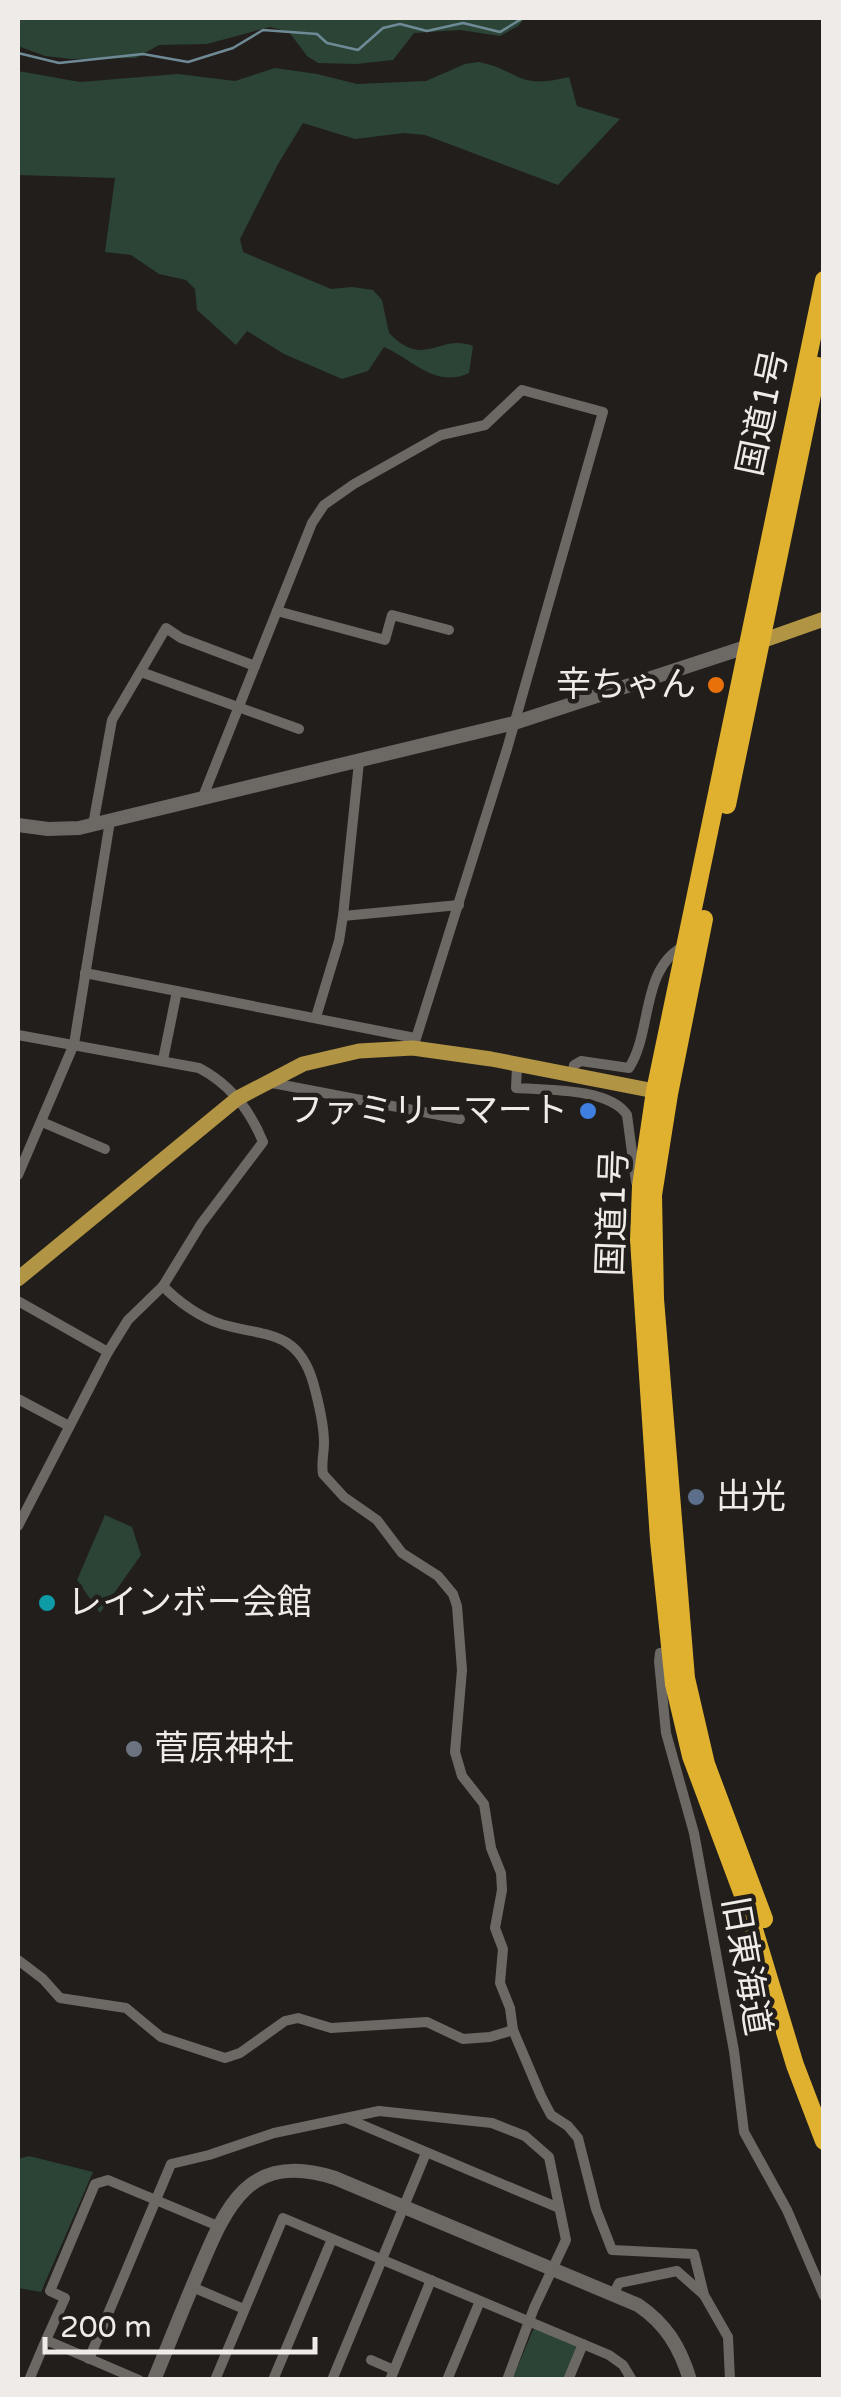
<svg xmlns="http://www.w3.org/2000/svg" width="841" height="2397" font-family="'Varela Round','Noto Sans JP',sans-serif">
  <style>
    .green { fill: #2b4436 }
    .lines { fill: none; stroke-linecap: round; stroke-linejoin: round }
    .stream { stroke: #6e8a96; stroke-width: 2.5 }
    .street { stroke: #6c6864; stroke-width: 10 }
    .secondary { stroke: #6c6864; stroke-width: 14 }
    .primary { stroke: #b19444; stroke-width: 15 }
    .highway { stroke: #dfb12f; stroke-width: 18 }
    .food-dot { fill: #e8710a; stroke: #221e1b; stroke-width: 4 }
    .shop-dot { fill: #3f7fe0; stroke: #221e1b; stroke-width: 4 }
    .service-dot { fill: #5c6f8a; stroke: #221e1b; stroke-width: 4 }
    .culture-dot { fill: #0f9aa8; stroke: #221e1b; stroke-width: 4 }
    .worship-dot { fill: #6b7280; stroke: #221e1b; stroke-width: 4 }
    .labels { text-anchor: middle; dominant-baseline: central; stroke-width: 9; stroke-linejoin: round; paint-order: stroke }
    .street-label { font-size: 35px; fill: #eeebe9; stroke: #221e1b }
    .poi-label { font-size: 35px; fill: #eeebe9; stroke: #221e1b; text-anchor: start }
  </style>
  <rect width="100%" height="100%" fill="#221e1b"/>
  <g class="green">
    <path d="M 18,18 L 525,18 L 518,26 L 500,36 L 460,30 L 414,33 L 393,60 L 356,64 L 318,63 L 307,56 L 289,32 L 270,27 L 207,44 L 159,45 L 136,58 L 72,59 L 45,56 L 18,46 Z"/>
    <path d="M 479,62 C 522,71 515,90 569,77 L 577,106 L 620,119 L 558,185 L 425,135 L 404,133 L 355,139 L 303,123 L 278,164 L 240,239 L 243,252 L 331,289 L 352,287 L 373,290 L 382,300 L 389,333 C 425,370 439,333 473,346 L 469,373 C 436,389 412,359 384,347 L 368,371 L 342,379 L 284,354 L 247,331 L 236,345 L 197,310 L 195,289 L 186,280 L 159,274 L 131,255 L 105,252 L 115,178 L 18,175 L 18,71 L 80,82 L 178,74 L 235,81 L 275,68 L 317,74 L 357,84 L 426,81 L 465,64 Z"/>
    <path d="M 105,1515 L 132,1527 L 141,1555 L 100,1613 L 77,1580 Z"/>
    <path d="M 29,2156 L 93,2172 L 41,2292 L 18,2288 L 18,2159 Z"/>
    <path d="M 537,2328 L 575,2344 L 577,2349 L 565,2379 L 512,2380 L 533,2330 Z"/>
  </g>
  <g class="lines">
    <path class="stream" d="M 18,53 L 59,63 L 143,54 L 188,62 L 233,48 L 263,30 L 317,34 L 327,43 L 358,50 L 383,28 L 400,24 L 427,31 L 463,23 L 500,32 L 523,18"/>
    <g class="street">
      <path d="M 277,611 L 385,640 L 392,615 L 449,630"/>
      <path d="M 141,672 L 299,729"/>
      <path d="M 202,799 L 312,523 L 324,505 L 354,484 L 441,435 L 485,425 L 522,390 L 603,412 L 507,749 L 413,1048"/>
      <path d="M 93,825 L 112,720 L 166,628 L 181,638 L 255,666"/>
      <path d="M 343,916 L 359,762"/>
      <path d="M 85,973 L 415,1038"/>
      <path d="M 316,1017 L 339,941 L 343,916 L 459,905"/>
      <path d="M 18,1035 L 199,1068 C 230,1084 250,1110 263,1142 L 201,1224 L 163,1286 L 128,1320 L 108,1352 L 18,1526"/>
      <path d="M 163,1060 L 177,991"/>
      <path d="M 517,1066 L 516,1088 C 546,1090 610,1088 627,1115 L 636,1182"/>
      <path d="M 572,1076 L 574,1065 L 581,1061 L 629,1068 C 653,1031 640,967 686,945"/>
      <path d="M 267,1082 L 460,1119"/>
      <path d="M 42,1122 L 105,1149"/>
      <path d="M 18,1175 L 74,1044 L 110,821"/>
      <path d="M 163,1286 C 177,1301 201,1318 221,1324 C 263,1337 297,1328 313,1382 C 318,1400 324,1424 324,1443 C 324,1453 321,1463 323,1474 L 344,1497 L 377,1520 L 402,1553 L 438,1576 L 453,1594 L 457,1606 L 462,1670 L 455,1752 L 462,1776 L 484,1804 L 491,1848 L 501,1873 L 502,1890 L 495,1928 L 503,1949 L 500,1983 L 510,2008 L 513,2030 L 541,2096 L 551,2115 L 568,2126 L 578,2138 L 596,2209 L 612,2250 L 694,2254 L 704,2295 L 728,2337 L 730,2380"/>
      <path d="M 18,1301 L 108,1352"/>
      <path d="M 18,1399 L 69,1426"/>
      <path d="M 674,1651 L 660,1653 L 659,1661 L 666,1733 L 694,1833 L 734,2051 L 744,2132 L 787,2210 L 824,2296"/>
      <path d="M 18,1960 L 43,1979 L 60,1998 L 126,2008 L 161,2037 L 225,2058 L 240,2053 L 285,2021 L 298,2018 L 331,2028 L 427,2022 L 463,2039 L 490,2037 L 513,2030"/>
      <path d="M 348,2119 L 559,2208"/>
      <path d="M 192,2287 L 244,2309"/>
      <path d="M 613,2295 L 619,2283 L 677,2271 L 703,2294"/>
      <path d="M 89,2359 L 171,2164 L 209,2155 L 274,2133 L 379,2111 L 492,2123 L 525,2136 L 549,2157 L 566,2240 L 534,2308 L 507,2380"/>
      <path d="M 371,2360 L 394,2370"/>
      <path d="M 29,2380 L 46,2340"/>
      <path d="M 139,2380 L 46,2340 L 65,2298 L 50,2291 L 95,2184 L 108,2180 L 218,2226"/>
      <path d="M 215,2380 L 283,2218 L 609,2355 L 623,2365 L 632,2380"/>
      <path d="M 273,2380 L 332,2239"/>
      <path d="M 332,2380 L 426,2153"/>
      <path d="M 390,2380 L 431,2280"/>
      <path d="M 447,2380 L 480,2301"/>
      <path d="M 568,2380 L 583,2344"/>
    </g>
    <g class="secondary">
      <path d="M 18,825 L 48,829 L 79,828 L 514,723 L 749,646"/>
      <path d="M 154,2380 C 169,2344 183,2308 198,2273 C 226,2206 249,2150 335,2178 L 638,2305 C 666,2324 680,2347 690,2380"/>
    </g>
    <g class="primary">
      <path d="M 753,644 L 824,619"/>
      <path d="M 18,1279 L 238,1098 L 303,1064 L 359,1051 L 413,1048 L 491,1059 L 665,1093"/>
    </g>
    <g class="highway">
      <path d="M 824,280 L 655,1091 L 641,1186 L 639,1240 L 659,1540 L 674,1684 L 691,1756 L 746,1903 L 795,2065 L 824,2141"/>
      <path d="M 727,805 L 818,366"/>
      <path d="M 704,919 L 669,1094 L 653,1195 L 655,1299 L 686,1678 L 706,1764 L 764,1919"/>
    </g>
  </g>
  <circle class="food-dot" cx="716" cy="685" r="10"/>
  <circle class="shop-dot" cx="588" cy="1111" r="10"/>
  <circle class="service-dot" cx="696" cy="1497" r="10"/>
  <circle class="culture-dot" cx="47" cy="1603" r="10"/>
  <circle class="worship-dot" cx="134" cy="1749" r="10"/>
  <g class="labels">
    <g class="street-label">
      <text transform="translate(763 413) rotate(-78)">国道1号</text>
      <text transform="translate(613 1213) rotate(-88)">国道1号</text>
      <text transform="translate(746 1966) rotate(80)">旧東海道</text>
    </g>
    <g class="poi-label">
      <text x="696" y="685" text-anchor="end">辛ちゃん</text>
      <text x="568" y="1111" text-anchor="end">ファミリーマート</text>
      <text x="716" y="1497">出光</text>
      <text x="67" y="1603">レインボー会館</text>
      <text x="154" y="1749">菅原神社</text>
    </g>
  </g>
  <rect width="841" height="2397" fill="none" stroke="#eeebe9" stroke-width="40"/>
  <path d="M45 2337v15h270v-15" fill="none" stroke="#eeebe9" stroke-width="5"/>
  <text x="60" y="2337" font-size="30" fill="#eeebe9" stroke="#221e1b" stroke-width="8" paint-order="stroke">200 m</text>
</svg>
